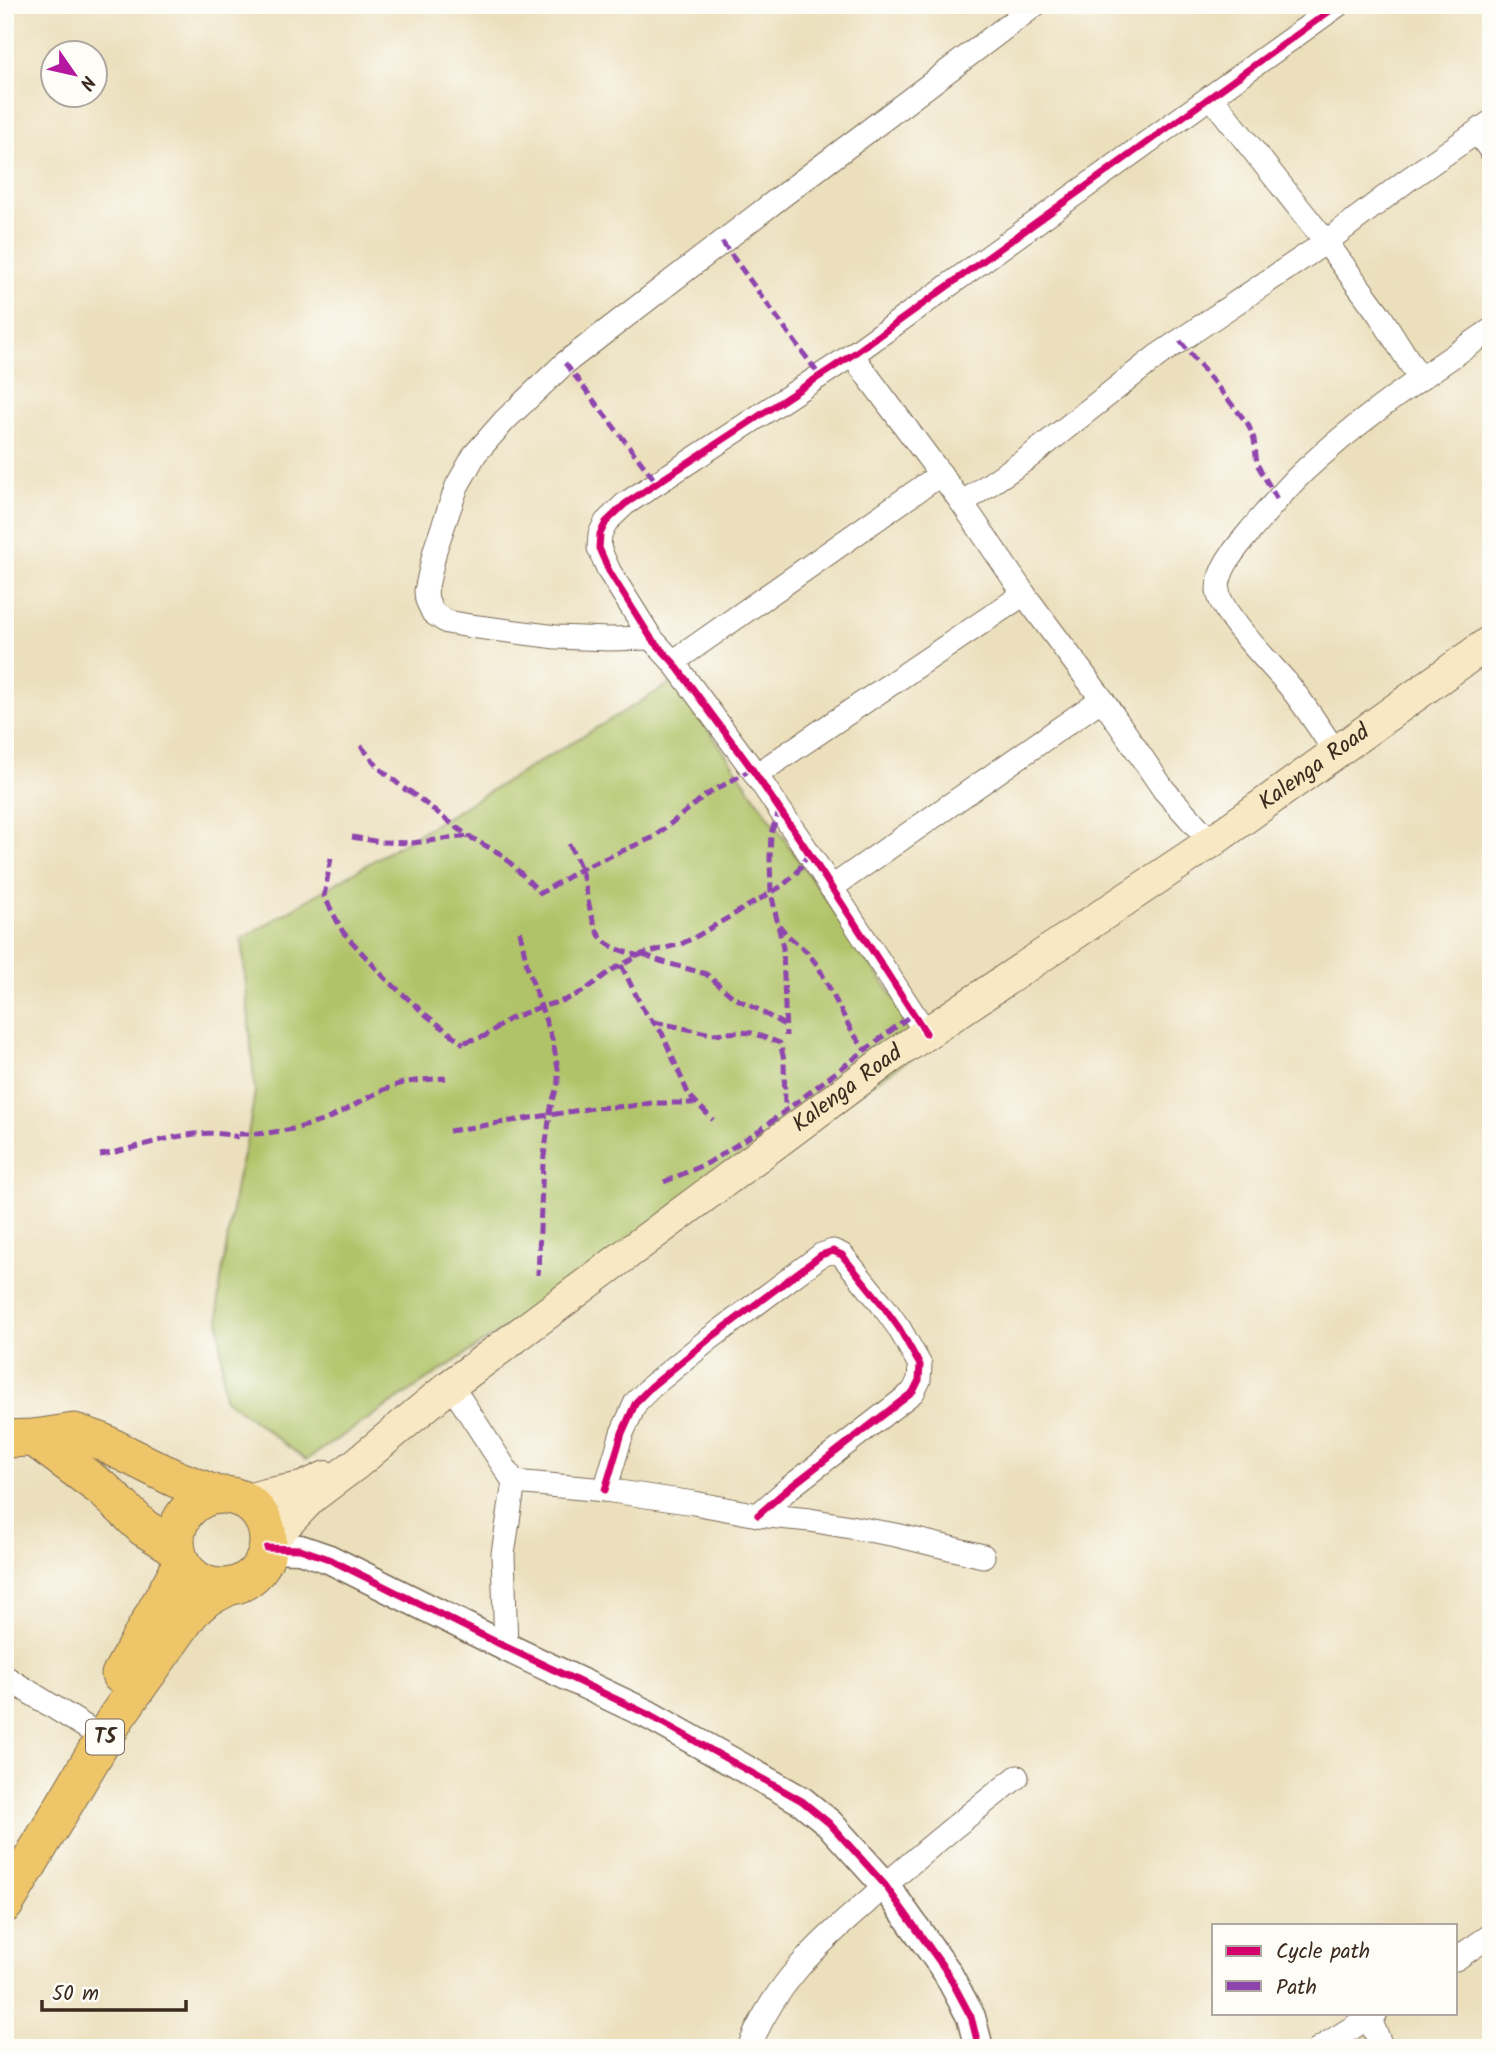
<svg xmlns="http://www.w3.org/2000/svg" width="1496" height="2053" font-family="Kalam,sans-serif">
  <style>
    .green { fill: #b0c367; stroke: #767642; stroke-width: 2 }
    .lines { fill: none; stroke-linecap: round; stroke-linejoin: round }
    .minor-casing { stroke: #796955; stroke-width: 25 }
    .tertiary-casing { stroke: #796955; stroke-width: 31 }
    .secondary-casing { stroke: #796955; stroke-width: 34 }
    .trunk-casing { stroke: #796955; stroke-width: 39 }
    .minor { stroke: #fff; stroke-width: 23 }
    .tertiary { stroke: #fff; stroke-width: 28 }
    .secondary { stroke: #f8e8c3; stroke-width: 32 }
    .trunk { stroke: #eec569; stroke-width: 37 }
    .quiet { stroke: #8e44ad; stroke-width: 5; stroke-dasharray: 10 5; stroke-linecap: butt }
    .cycleway-casing { stroke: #fdfcf7; stroke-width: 11 }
    .cycleway { stroke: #d6006c; stroke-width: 7 }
    .labels { text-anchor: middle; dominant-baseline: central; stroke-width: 5; stroke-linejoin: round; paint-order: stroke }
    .shield { fill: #fdfcf7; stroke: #75695f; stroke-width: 2 }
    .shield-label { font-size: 21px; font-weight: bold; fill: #3b2a1e }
    .street-label { font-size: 23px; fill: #3b2a1e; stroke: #fdfcf7 }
  </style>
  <rect width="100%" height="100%" fill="#fdfcf7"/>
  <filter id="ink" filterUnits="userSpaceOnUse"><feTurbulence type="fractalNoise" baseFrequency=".0143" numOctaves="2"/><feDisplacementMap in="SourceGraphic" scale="14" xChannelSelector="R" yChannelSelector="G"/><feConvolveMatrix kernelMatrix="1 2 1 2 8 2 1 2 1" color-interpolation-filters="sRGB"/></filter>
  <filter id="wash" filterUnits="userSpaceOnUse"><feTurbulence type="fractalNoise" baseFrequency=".00686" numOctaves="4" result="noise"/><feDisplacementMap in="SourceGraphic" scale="28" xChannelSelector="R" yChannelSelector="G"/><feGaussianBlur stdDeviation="1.57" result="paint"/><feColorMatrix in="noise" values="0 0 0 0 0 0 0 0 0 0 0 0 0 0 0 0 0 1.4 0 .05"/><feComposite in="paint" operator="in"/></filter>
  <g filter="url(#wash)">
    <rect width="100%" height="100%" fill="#ebdfbc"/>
    <path class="green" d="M 675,681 L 928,1047 L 306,1460 L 224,1398 L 218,1299 L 237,1179 L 248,1135 L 255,1092 L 242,939 Z"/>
  </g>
  <g filter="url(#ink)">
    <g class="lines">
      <g class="minor-casing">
        <g id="minor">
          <path d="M 1211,97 L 1326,242 L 1379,314 L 1420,379"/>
          <path d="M 1477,132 L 1491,151"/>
          <path d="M 852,355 L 962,503 L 1024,594 L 1102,699 L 1164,790 L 1211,842"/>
          <path d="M 962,503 L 1028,458 L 1157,356 L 1326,242 L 1406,181 L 1491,122"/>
          <path d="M 651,638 L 609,639 L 556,637 L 470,626 L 447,622 L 433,613 L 427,600 L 426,591 L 435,550 L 457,486 L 475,454 L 505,420 L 565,363 L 782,196 L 1035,5"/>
          <path d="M 673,662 L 941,474"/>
          <path d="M 1336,753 C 1320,729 1305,705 1287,683 C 1271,664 1219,613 1218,590 C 1218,567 1238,546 1251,530 C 1268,510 1285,489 1304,471 C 1361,417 1427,374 1491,330"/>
          <path d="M 756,775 L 1024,594"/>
          <path d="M 831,888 L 1102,699"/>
          <path d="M 926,1033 L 805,847 L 752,769 L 673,662 L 651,638 L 609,571 L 599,548 L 600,534 L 606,522 L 625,504 L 852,355 L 1338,5"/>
          <path d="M 451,1385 L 514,1482 L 503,1554 L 506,1647"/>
          <path d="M 514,1482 L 605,1490 L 694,1503 L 758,1515 L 810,1520 L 896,1535 L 983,1556"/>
          <path d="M 605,1490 L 622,1433 L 636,1402 L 652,1386 L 708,1340 L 812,1262 L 821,1255 L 833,1251 L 842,1255 L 881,1303 L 899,1328 L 920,1365 L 919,1380 L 913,1392 L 789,1488 L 758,1515"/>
          <path d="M 5,1677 L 89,1729"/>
          <path d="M 1456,1959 L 1491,1935"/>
          <path d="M 1369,2017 L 1382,2048"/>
          <path d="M 749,2048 C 775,1982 818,1945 869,1900 C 916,1857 966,1817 1017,1777"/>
          <path d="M 1320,2048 L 1376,2013"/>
        </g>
      </g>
      <g class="tertiary-casing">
        <path id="tertiary" d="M 267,1548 L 300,1549 L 329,1559 L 506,1647 L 647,1714 L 802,1801 L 829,1823 L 885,1885 L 947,1972 L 971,2017 L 979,2048"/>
      </g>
      <g class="secondary-casing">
        <g id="secondary">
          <path d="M 244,1501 L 265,1495 L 302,1488 L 326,1477"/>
          <path id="s1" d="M 268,1543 L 312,1497 L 356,1464 L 451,1385 L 888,1059 L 1211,842 L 1491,641"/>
        </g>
      </g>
      <g class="trunk-casing">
        <g id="trunk">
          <path d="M 34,1438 L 104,1490 L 144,1528 L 175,1547"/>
          <path d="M 5,1439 L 34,1438 L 74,1432 L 100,1441 L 174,1478 L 217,1495"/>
          <circle cx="222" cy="1541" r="46"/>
          <path d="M 120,1675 L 181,1565"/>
          <path d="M 5,1904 L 117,1716 L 191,1612 L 205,1599 L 226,1588"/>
        </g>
      </g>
      <use href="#minor" class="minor"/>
      <use href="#tertiary" class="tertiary"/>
      <use href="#secondary" class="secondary"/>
      <use href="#trunk" class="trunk"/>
      <g class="quiet">
        <path d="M 722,242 L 820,376"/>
        <path d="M 1180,341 L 1248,424 L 1254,439 L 1257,464 L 1277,499"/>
        <path d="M 565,363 L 657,483"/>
        <path d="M 361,746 L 379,768 L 407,791"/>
        <path d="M 408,790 L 468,836 L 501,854 L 541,893 L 581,869 L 654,837 L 706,795 L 752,769"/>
        <path d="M 780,809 L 771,833 L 770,859 L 771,892 L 783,948 L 786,1036"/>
        <path d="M 352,837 L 380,842 L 412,843 L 468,836"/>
        <path d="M 569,844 C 573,853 578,861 581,870 C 587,888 590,926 603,940 C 612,949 627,952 639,956"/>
        <path d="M 331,858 L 324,896 L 343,932 L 385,978 L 426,1015 L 464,1044"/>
        <path d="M 779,925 L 787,935 L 807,952 L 818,966 L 851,1030 L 865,1050"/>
        <path d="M 520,931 L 527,966 L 553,1042 L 558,1069 L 558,1083 L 551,1107 L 543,1163 L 538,1275"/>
        <path d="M 643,954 L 660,961 L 706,974 L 733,997 L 757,1009 L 786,1026"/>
        <path d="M 621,965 L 643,1009 L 662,1033 L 687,1091 L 692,1098 L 713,1120"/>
        <path d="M 654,1022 L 712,1034 L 741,1032 L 752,1033 L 780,1043 L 784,1060 L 785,1109"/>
        <path d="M 465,1042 L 485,1036 L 509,1019 L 540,1007 L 565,1000 L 584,991 L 612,970 L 642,954 L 681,944 L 697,936 L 782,886 L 796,874 L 809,853"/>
        <path d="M 449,1131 L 593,1108 L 631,1106 L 652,1103 L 696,1103"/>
        <path d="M 239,1134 C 267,1135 309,1128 334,1116 C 357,1104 378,1090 403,1083 C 417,1080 432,1079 446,1078"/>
        <path d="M 100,1155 C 144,1148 193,1124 238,1137"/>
        <path d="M 664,1182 L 708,1163 L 760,1130 L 914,1013"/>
      </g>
      <g class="cycleway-casing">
        <g id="cycleway">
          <path d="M 926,1033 L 805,847 L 752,769 L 673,662 L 651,638 L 609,571 L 599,548 L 600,534 L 606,522 L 625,504 L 852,355 L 1338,5"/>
          <path d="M 605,1490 L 622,1433 L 636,1402 L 652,1386 L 708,1340 L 812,1262 L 821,1255 L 833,1251 L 842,1255 L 881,1303 L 899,1328 L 920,1365 L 919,1380 L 913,1392 L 789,1488 L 758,1515"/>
          <path d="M 267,1548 L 300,1549 L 329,1559 L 506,1647 L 647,1714 L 802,1801 L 829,1823 L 885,1885 L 947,1972 L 971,2017 L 979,2048"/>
        </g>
      </g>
      <use href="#cycleway" class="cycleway"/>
    </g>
  </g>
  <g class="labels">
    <rect class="shield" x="86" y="1719.5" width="38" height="35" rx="5"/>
    <g class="shield-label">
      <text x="105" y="1737">T5</text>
    </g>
    <g class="street-label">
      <text stroke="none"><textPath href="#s1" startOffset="1304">Kalenga Road</textPath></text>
      <text stroke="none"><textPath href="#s1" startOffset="737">Kalenga Road</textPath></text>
    </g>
  </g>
  <rect width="1496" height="2053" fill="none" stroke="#fdfcf7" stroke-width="28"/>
  <rect x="1212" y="1924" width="245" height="91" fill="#fdfcf7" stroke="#afa8a0" stroke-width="2"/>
  <rect x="1226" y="1946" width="35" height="10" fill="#d6006c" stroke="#afa8a0" stroke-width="2"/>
  <text x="1276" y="1958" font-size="21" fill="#3b2a1e">Cycle path</text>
  <rect x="1226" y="1981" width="35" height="10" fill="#8e44ad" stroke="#afa8a0" stroke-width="2"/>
  <text x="1276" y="1994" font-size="21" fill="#3b2a1e">Path</text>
  <g transform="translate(74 74) rotate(124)"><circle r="33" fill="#fdfcf7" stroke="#afa8a0" stroke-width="2"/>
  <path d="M0-5L12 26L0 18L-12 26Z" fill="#b5179e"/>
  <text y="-10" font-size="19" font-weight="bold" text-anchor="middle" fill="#3b2a1e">N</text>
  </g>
  <path d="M42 2000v10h144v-10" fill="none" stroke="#3b2a1e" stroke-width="3.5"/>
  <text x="52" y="2000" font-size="21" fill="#3b2a1e" stroke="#fdfcf7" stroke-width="5" paint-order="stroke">50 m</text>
</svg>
